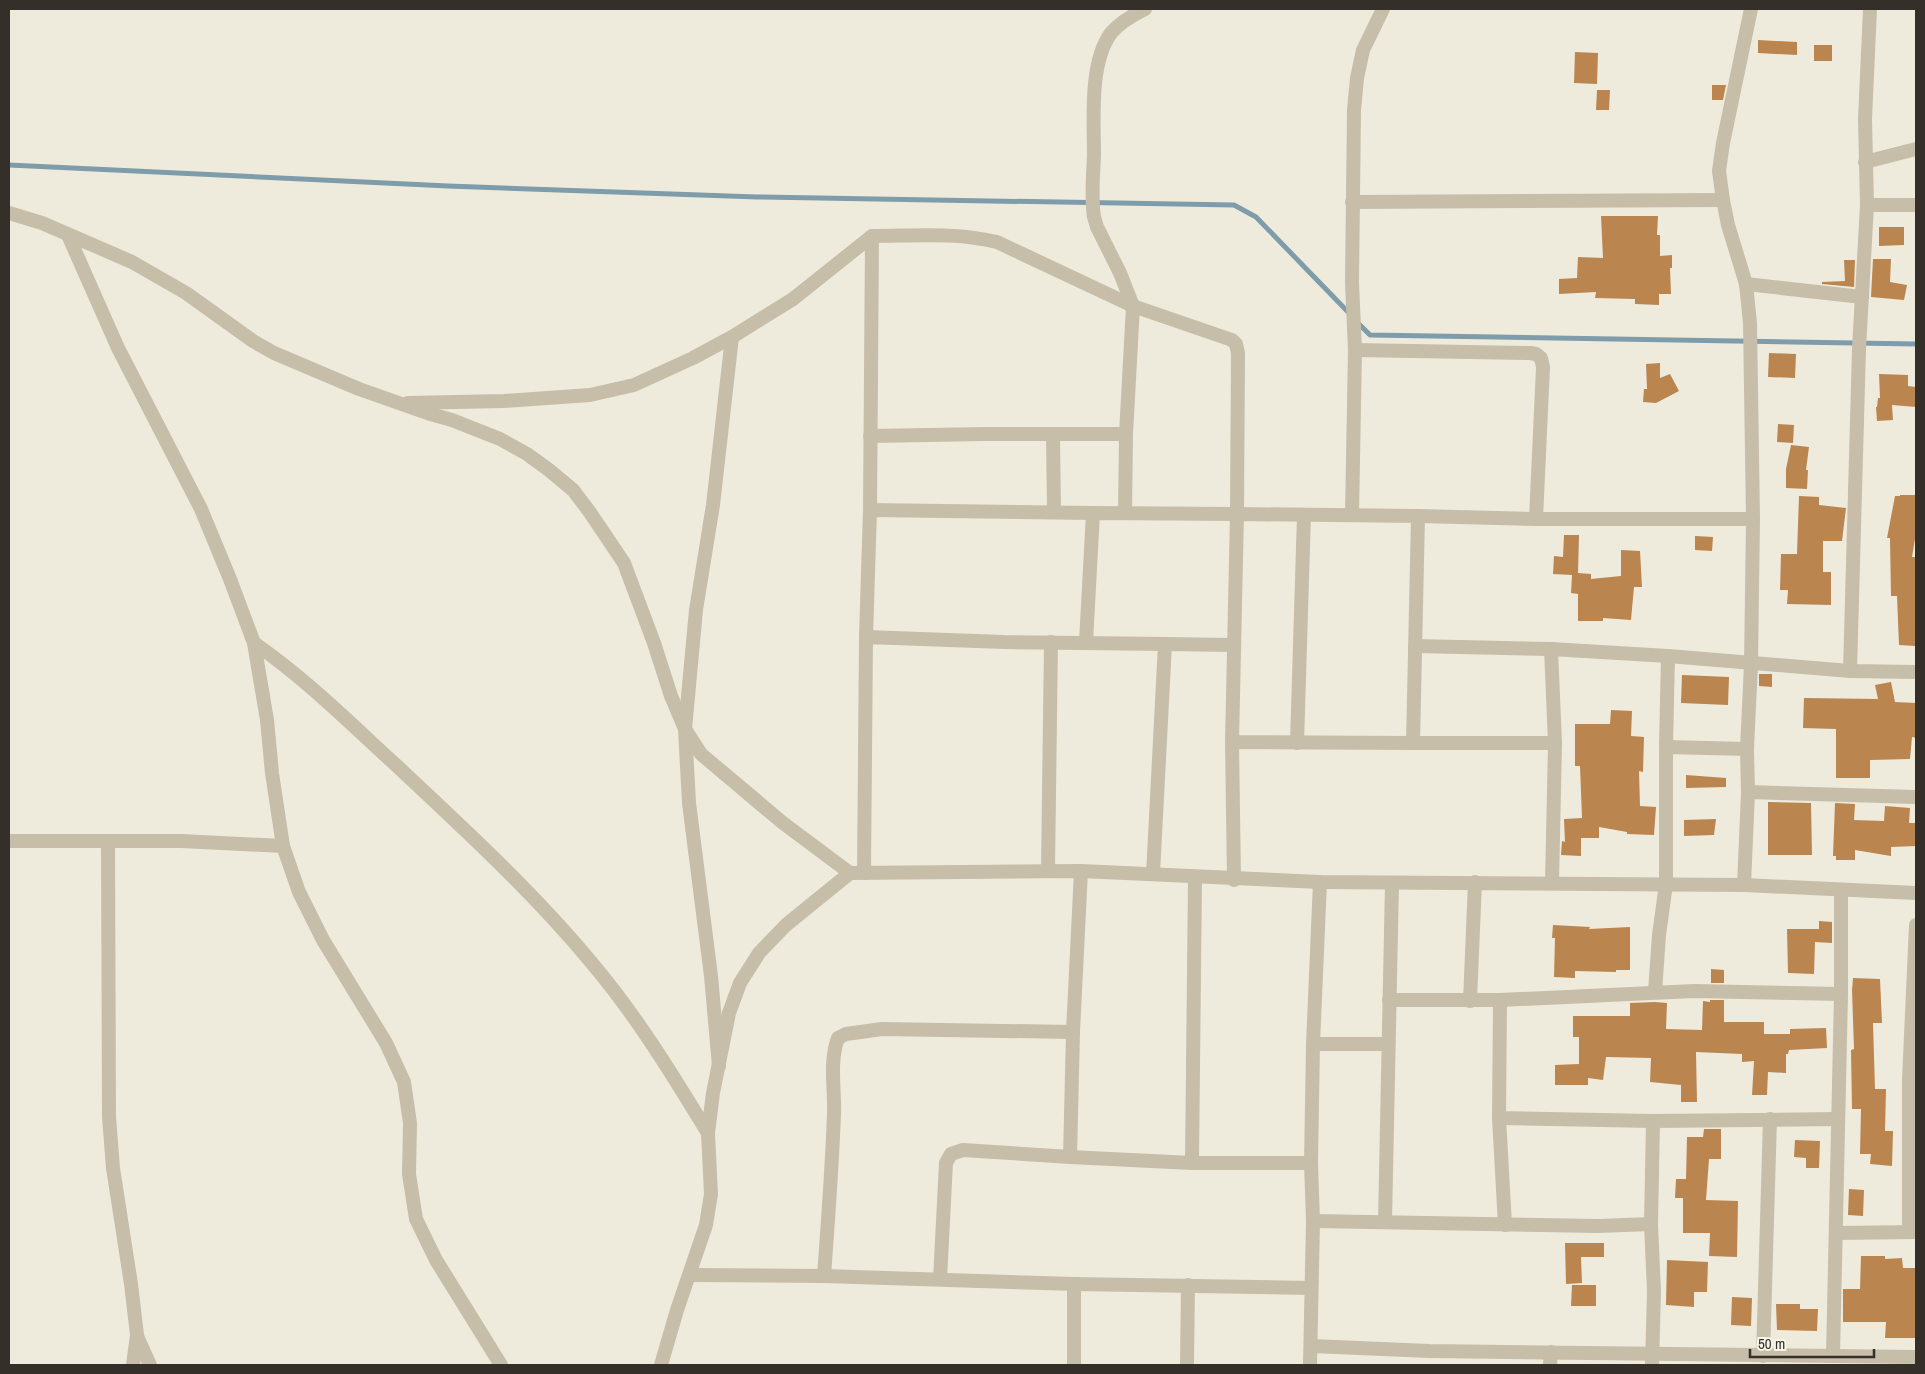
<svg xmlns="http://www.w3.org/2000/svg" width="1925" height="1374" font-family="'Archivo Narrow',sans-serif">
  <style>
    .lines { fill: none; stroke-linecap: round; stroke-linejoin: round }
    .stream { stroke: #7e9caa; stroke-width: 5 }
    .building { fill: #ba854f }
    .minor { stroke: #c6bea9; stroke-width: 14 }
  </style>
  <rect width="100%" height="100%" fill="#efebdc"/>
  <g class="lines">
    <g class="stream">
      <path d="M 9,165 L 448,186 L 757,197 L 1234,205 L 1256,217 L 1350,314"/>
      <path d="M 1357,322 L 1370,335 L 1916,344"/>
    </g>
  </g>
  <g class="building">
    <path d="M 1758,40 L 1797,42 L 1797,55 L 1758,53 Z"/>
    <rect x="1814" y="45" width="18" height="16"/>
    <path d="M 1575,52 L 1598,53 L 1597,84 L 1574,83 Z"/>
    <path d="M 1712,85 L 1726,85 L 1723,100 L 1712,100 Z"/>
    <path d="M 1597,90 L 1610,90 L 1609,110 L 1596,110 Z"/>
    <path d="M 1601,216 L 1658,216 L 1657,235 L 1660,235 L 1660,256 L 1672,255 L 1672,268 L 1670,268 L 1671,294 L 1659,294 L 1659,305 L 1635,304 L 1635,299 L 1595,298 L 1596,292 L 1559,294 L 1559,279 L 1577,278 L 1578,257 L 1603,258 Z"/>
    <path d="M 1879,227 L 1904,227 L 1904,245 L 1879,246 Z"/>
    <path d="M 1873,259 L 1891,259 L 1890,282 L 1907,285 L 1904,300 L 1871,297 Z"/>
    <path d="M 1844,260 L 1855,260 L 1854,287 L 1822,284 L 1822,282 L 1845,281 Z"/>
    <path d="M 1769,353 L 1796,354 L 1795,378 L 1768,377 Z"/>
    <path d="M 1660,363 L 1660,378 L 1670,374 L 1679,391 L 1656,403 L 1643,402 L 1644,389 L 1647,389 L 1646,364 Z"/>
    <path d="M 1879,374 L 1908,375 L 1908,386 L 1916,387 L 1916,407 L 1892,405 L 1893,420 L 1877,421 L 1876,407 L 1877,407 L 1878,398 L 1880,398 Z"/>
    <path d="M 1778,424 L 1794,425 L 1793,443 L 1777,442 Z"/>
    <path d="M 1791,445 L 1809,447 L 1806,470 L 1808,470 L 1807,489 L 1786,488 L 1786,469 Z"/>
    <path d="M 1900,495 L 1916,495 L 1916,533 L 1912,557 L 1916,557 L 1915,646 L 1899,645 L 1897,596 L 1891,596 L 1890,538 L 1887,538 L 1895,496 L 1900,496 Z"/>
    <path d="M 1799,496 L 1819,497 L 1819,505 L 1846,508 L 1842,541 L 1823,541 L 1823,572 L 1831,572 L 1831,605 L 1787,604 L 1788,590 L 1780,590 L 1781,554 L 1797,554 Z"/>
    <path d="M 1564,535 L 1579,535 L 1578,573 L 1591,574 L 1591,579 L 1621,576 L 1621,550 L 1640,551 L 1642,587 L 1634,587 L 1631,620 L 1603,618 L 1603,621 L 1578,621 L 1578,594 L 1571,593 L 1572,575 L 1553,574 L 1554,556 L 1563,557 Z"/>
    <path d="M 1695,536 L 1713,537 L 1712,551 L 1695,550 Z"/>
    <path d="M 1759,674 L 1772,674 L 1772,687 L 1759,686 Z"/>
    <path d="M 1682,675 L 1729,677 L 1728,705 L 1681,703 Z"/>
    <path d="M 1891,682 L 1895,702 L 1916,703 L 1916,738 L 1912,737 L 1910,759 L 1870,760 L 1870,778 L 1836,778 L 1836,729 L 1803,728 L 1804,698 L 1878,699 L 1875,685 Z"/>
    <path d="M 1611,710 L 1632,711 L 1631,736 L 1644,737 L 1643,772 L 1639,771 L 1640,806 L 1656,807 L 1654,835 L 1627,834 L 1627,832 L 1599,827 L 1599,838 L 1581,838 L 1581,856 L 1561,855 L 1562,841 L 1565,842 L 1564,819 L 1582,818 L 1580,766 L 1575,766 L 1575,724 L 1610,724 Z"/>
    <path d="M 1686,775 L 1726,778 L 1726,787 L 1686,788 Z"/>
    <path d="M 1768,802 L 1811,803 L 1812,855 L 1768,855 Z"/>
    <path d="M 1835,803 L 1855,804 L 1854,820 L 1884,821 L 1885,806 L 1910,808 L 1909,823 L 1916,823 L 1916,846 L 1891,847 L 1891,856 L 1855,850 L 1855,860 L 1836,860 L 1836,856 L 1833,856 Z"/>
    <path d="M 1716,819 L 1714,835 L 1684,836 L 1684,820 Z"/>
    <path d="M 1819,921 L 1832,922 L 1832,943 L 1815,942 L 1814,974 L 1788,973 L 1787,929 L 1819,929 Z"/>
    <path d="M 1553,925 L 1590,927 L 1589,929 L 1630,927 L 1630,970 L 1616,970 L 1616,972 L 1575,971 L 1575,978 L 1554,977 L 1555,938 L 1552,938 Z"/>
    <path d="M 1711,969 L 1724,970 L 1724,983 L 1711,983 Z"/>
    <path d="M 1853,978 L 1880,979 L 1882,1023 L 1873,1023 L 1875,1089 L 1886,1089 L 1885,1131 L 1893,1131 L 1892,1166 L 1870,1164 L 1871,1154 L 1860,1154 L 1861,1109 L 1852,1109 L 1851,1050 L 1854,1049 L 1852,990 Z"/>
    <path d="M 1710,1000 L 1724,1000 L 1724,1022 L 1764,1022 L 1764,1034 L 1790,1034 L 1790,1029 L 1826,1028 L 1827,1048 L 1789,1050 L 1788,1054 L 1786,1054 L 1786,1073 L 1768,1072 L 1767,1095 L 1752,1095 L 1754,1061 L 1742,1062 L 1742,1054 L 1696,1052 L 1697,1102 L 1681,1102 L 1681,1085 L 1650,1082 L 1651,1058 L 1606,1057 L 1603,1080 L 1588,1078 L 1588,1085 L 1555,1085 L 1555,1065 L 1579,1064 L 1579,1037 L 1573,1037 L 1573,1016 L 1630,1016 L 1630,1003 L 1655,1002 L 1667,1003 L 1666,1029 L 1702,1030 L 1703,1001 L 1710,1002 Z"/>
    <path d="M 1704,1129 L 1721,1129 L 1721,1159 L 1709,1159 L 1706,1200 L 1738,1201 L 1737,1257 L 1709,1256 L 1710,1233 L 1683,1233 L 1683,1198 L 1675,1198 L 1676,1179 L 1686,1179 L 1687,1137 L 1703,1137 Z"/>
    <path d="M 1795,1140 L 1820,1141 L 1819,1168 L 1806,1168 L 1806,1158 L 1794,1157 Z"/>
    <path d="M 1849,1189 L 1864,1190 L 1863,1216 L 1848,1215 Z"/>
    <path d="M 1565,1243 L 1604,1243 L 1604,1257 L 1581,1257 L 1582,1283 L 1566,1284 Z"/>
    <path d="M 1861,1256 L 1885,1256 L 1885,1259 L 1902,1258 L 1903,1268 L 1916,1268 L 1916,1338 L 1885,1338 L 1886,1322 L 1843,1322 L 1843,1289 L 1860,1289 Z"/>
    <path d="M 1667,1260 L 1708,1262 L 1707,1292 L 1694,1292 L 1694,1307 L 1666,1305 Z"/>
    <path d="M 1572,1285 L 1596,1285 L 1596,1306 L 1571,1306 Z"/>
    <path d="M 1732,1297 L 1752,1298 L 1751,1326 L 1731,1325 Z"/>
    <path d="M 1776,1304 L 1800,1304 L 1800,1309 L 1818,1309 L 1817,1331 L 1777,1330 Z"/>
  </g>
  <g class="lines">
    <g class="minor">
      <path d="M 1751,9 L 1723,143 L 1719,171 L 1723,200 L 1728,225 L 1746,284 L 1750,323 L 1753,519"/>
      <path d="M 1865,162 L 1916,149"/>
      <path d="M 1352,202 L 1723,200"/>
      <path d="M 1867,205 L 1865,119 L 1870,9"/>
      <path d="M 9,213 L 42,223 L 132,262 L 186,293 L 253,341 L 274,353 L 359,389 L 430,414 L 452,420 L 500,439 L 527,454 L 549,470 L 573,490 L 589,511 L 624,563 L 654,643 L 671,696 L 685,729 L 701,754 L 783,823 L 850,873 L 1081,871 L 1320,882 L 1744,885 L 1916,893"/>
      <path d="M 68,235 L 118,348 L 201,509 L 230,579 L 254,643 L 267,720 L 272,773 L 283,846 L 299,892 L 323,940 L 386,1043 L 404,1082 L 410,1123 L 409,1174 L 416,1219 L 436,1260 L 501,1365"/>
      <path d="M 1746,284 L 1862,297"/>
      <path d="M 1355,350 L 1530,353 L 1536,354 L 1541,358 L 1543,367 L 1536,519"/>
      <path d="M 408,403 L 504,401 L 590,395 L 634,385 L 693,358 L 732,337 L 793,299 L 872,236"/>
      <path d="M 1053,434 L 1054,512"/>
      <path d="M 870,436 L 986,434 L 1126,434"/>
      <path d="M 870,510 L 872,236 C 914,236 956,232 997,242 L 1133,306 L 1232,340 L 1236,344 L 1238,353 L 1237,514 L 1093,513 L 1086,642"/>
      <path d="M 1125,513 L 1126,434 L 1133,306 L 1120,273 L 1097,227 L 1094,217 C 1091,197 1093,176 1094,156 C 1094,120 1089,63 1111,33 C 1120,22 1133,15 1145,9"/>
      <path d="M 1352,515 L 1355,350 L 1352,283 L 1354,110 L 1357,78 L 1363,50 L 1383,9"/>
      <path d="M 1418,516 L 1536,519 L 1753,519 L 1751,664 L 1747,749 L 1748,792 L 1916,797"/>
      <path d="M 866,637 L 870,510 L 1093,513"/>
      <path d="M 254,643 C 306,679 351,724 397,766 C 464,829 532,891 591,962 C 636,1015 672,1074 708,1133"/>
      <path d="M 1415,646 L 1551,649 L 1668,656 L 1850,671 L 1916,672"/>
      <path d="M 1551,649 L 1555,743 L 1552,883"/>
      <path d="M 1850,671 L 1859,349 L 1867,205 L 1916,205"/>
      <path d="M 1232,742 L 1413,743 L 1418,516 L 1237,514 L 1232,742 L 1234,880"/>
      <path d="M 1297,743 L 1304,515"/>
      <path d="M 1413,743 L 1555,743"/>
      <path d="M 1666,747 L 1668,656"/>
      <path d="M 9,841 L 108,841"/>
      <path d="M 1048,871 L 1051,642"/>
      <path d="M 864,873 L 866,637 L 1004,642 L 1165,644"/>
      <path d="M 1153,874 L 1165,644 L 1234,645"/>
      <path d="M 1744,885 L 1748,792"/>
      <path d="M 1655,992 L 1659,935 L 1666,884 L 1666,747 L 1747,749"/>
      <path d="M 1389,1000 L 1500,1000 L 1694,991 L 1841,994"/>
      <path d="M 1500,1000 L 1499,1118 L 1653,1121 L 1651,1224 L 1654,1291 L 1652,1365"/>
      <path d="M 1470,1001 L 1475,882"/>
      <path d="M 1313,1044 L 1388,1044"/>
      <path d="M 719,1066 L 711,976 L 689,803 L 685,729 L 696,610 L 713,505 L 732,337"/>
      <path d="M 1499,1118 L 1505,1225"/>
      <path d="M 1653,1121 L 1838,1119"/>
      <path d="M 1070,1157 L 1073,1032 L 1081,871"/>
      <path d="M 1192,1163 L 1195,877"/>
      <path d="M 1313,1221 L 1598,1226 L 1651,1224"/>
      <path d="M 1385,1222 L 1392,883"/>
      <path d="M 1909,1232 L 1909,1080 L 1916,925"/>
      <path d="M 1836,1233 L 1916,1232"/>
      <path d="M 691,1275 L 824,1276 L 1074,1284 L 1311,1288"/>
      <path d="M 824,1276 C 828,1222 832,1168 834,1114 C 835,1089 829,1062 838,1038 L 846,1034 L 882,1029 L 1073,1032"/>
      <path d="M 940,1279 L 946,1163 L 951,1154 L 963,1150 L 1070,1157 L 1192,1163 L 1311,1163"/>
      <path d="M 1074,1284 L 1074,1365"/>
      <path d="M 137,1336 L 150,1365"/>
      <path d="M 1311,1346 L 1429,1351 L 1916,1357"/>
      <path d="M 1833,1355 L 1841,994 L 1841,890"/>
      <path d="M 1763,1356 L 1770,1119"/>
      <path d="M 133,1365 L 137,1335 L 131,1284 L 113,1168 L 109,1117 L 108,841 L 181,841 L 283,846"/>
      <path d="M 661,1365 L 677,1310 L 706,1225 L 711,1194 L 708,1133 L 713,1093 L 729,1013 L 740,983 L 759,953 L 786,925 L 850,873"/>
      <path d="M 1187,1365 L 1188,1285"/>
      <path d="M 1310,1365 L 1313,1221 L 1311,1163 L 1313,1044 L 1320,882"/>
      <path d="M 1550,1365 L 1551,1352"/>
    </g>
  </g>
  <rect width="1925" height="1374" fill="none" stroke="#342f28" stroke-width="20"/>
  <path d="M1750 1349v8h124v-8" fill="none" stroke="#342f28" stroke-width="2.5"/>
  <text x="1758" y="1349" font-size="15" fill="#342f28" stroke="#f7f4e8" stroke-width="4" paint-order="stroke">50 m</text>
</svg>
